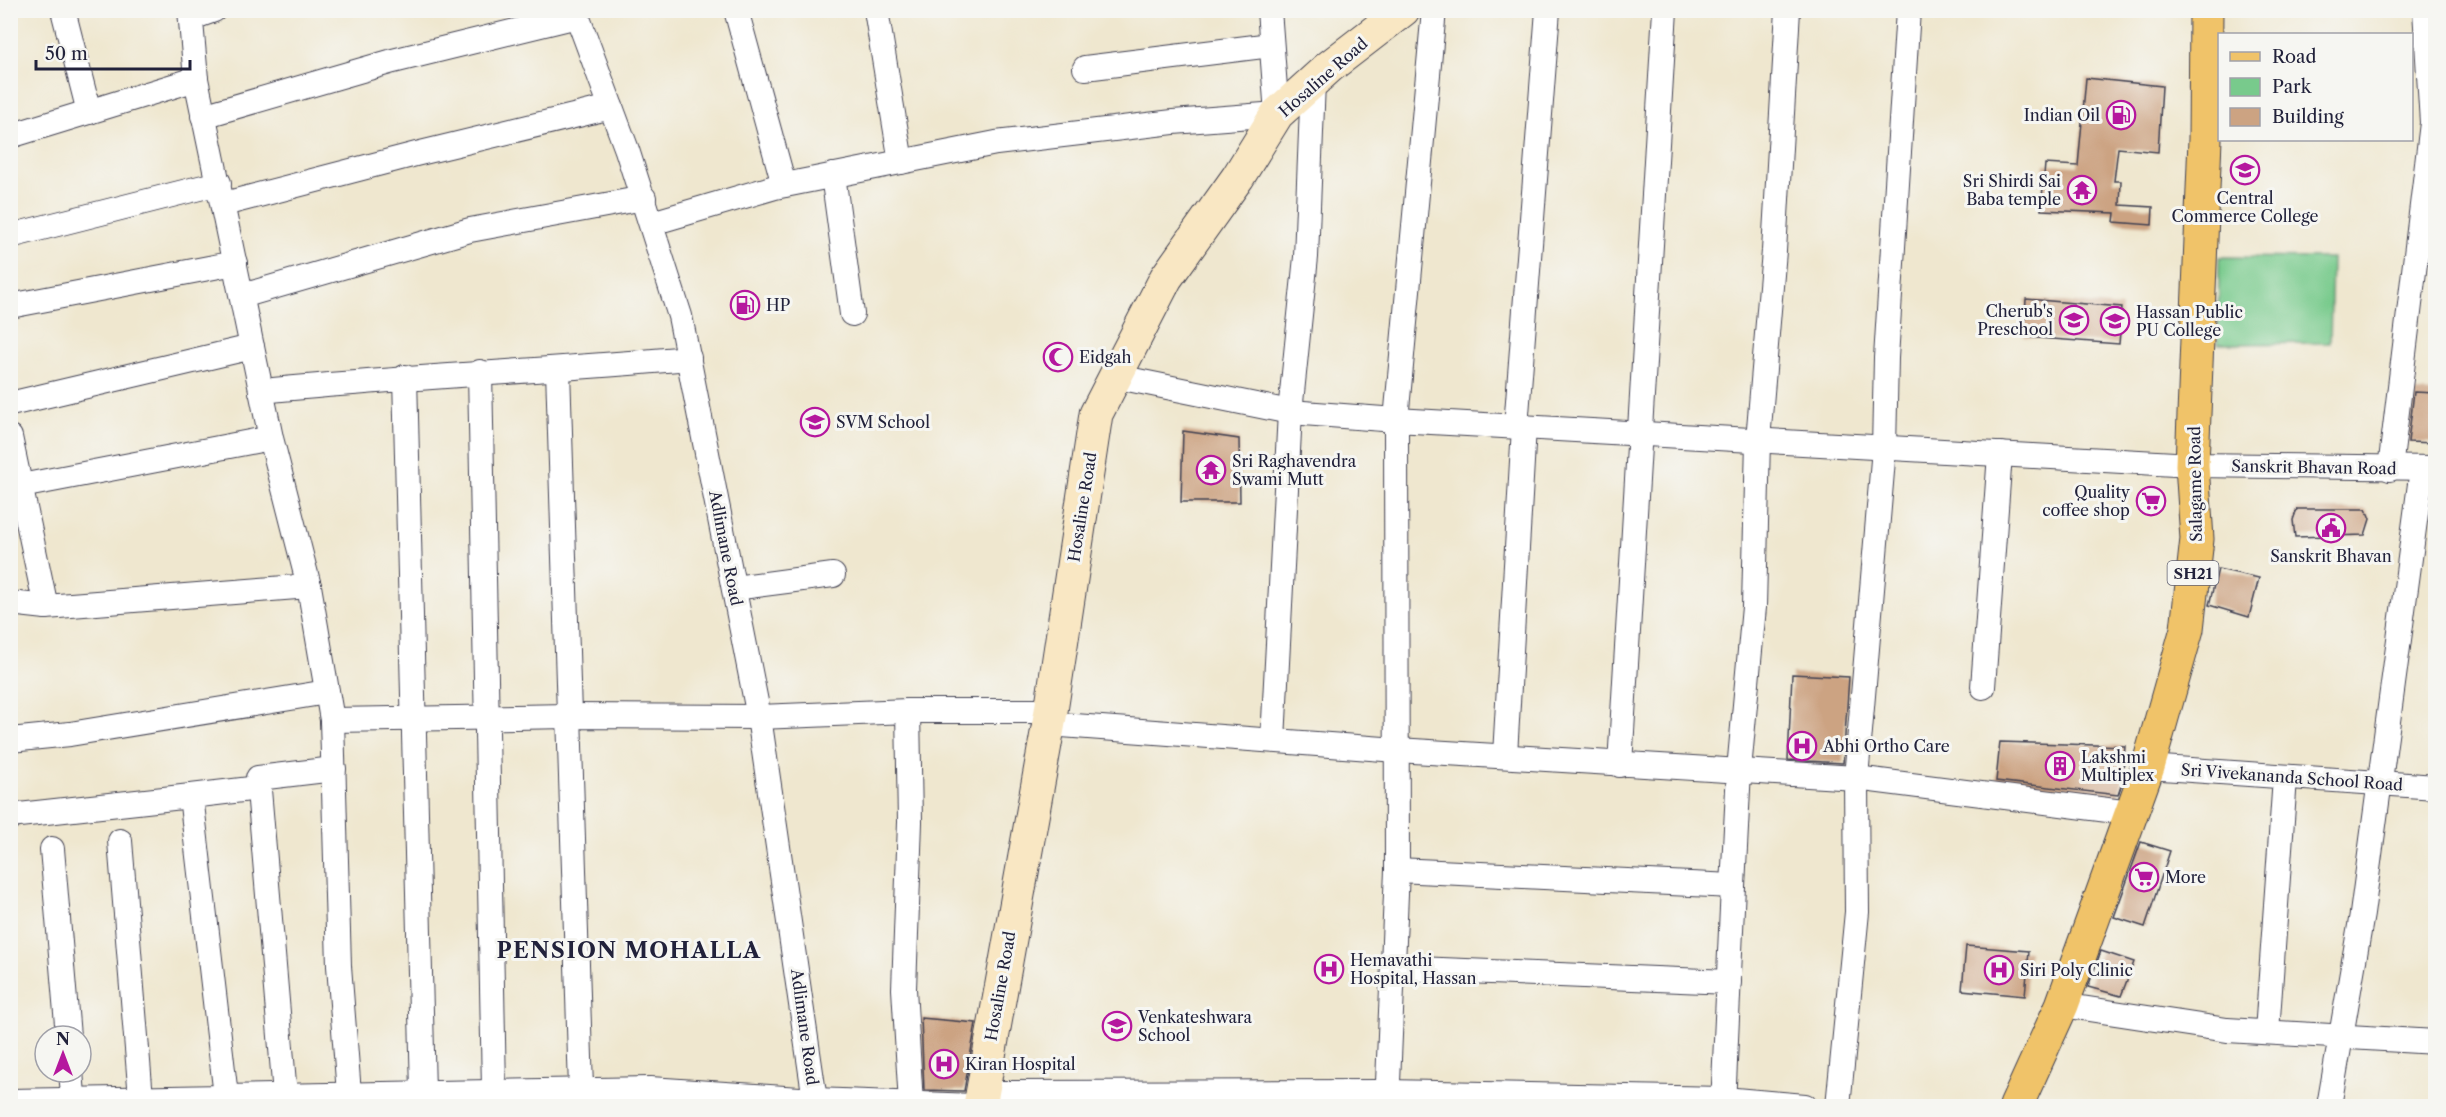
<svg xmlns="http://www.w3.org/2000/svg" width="2446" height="1117" font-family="'Libre Caslon Text',serif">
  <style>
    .green { fill: #78ca8c; stroke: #4d7664; stroke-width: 1.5 }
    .building { fill: #cca382 }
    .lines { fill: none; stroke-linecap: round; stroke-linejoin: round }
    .street-casing { stroke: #414051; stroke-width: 26 }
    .secondary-casing { stroke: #414051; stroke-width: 35 }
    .primary-casing { stroke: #414051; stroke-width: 35 }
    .street { stroke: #fff; stroke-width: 24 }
    .secondary { stroke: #f9e7c3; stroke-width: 33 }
    .primary { stroke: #f0c369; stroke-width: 33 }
    .labels { text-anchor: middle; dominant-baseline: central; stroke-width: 6; stroke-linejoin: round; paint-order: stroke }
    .shield { fill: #f6f6f2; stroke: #626272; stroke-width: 1.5 }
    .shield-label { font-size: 15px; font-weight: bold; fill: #22223b }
    .street-label { font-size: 16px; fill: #22223b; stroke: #f6f6f2 }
    .poi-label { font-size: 16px; fill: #22223b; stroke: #f6f6f2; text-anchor: start }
    .district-label { font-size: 22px; font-weight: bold; letter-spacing: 1.5px; fill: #22223b; stroke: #f6f6f2 }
  </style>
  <rect width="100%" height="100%" fill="#f6f6f2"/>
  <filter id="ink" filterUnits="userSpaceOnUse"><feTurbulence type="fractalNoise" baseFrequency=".0167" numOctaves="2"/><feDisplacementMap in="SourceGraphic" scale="12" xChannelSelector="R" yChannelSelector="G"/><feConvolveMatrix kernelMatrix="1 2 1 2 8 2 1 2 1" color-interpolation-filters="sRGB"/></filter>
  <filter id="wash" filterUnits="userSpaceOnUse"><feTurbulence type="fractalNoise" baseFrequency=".008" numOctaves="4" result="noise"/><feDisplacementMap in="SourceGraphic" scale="24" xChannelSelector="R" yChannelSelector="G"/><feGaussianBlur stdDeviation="1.35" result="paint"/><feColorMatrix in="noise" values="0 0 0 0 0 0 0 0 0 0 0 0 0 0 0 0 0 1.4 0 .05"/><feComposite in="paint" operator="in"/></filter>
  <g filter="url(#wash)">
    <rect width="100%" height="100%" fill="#efe7cf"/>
    <path class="green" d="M 2219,257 L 2332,258 L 2330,343 L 2218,344 Z"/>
    <g id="blocks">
      <g class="building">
        <path d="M 2086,78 L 2162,86 L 2158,152 L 2118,148 L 2114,181 L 2121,181 L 2120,205 L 2153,207 L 2152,225 L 2114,222 L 2115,213 L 2041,210 L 2045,164 L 2078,166 Z"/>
        <path d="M 2026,299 L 2122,307 L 2119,344 L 2024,337 Z"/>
        <path d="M 2414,392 L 2436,393 L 2436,443 L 2408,442 Z"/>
        <path d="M 1183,431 L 1239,439 L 1240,502 L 1181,502 Z"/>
        <path d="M 2297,509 L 2366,509 L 2370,519 L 2365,535 L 2295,537 L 2293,520 Z"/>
        <path d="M 2218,569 L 2259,578 L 2249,617 L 2209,605 Z"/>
        <path d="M 1792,674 L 1849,677 L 1843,763 L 1788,760 Z"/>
        <path d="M 2000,742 L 2125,746 L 2122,783 L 2118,795 L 1996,781 Z"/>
        <path d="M 2141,842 L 2170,851 L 2145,927 L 2114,917 Z"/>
        <path d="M 1966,946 L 2029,951 L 2025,996 L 1962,990 Z"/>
        <path d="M 2101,951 L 2134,962 L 2121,996 L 2088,987 Z"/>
        <path d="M 921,1018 L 976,1023 L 964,1091 L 924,1090 Z"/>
      </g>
    </g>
  </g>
  <g filter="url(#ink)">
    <use href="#blocks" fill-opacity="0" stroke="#414051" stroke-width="1.5"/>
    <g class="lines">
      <g class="street-casing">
        <g id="street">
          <path d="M 63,10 L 89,112"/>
          <path d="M 190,10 L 196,79 L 271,438 L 309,586 L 332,720 L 339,966 L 350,1106"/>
          <path d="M 575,10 L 627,150 L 680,316 L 759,717 L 815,1100"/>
          <path d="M 736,10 L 784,185"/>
          <path d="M 876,10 L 901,162"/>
          <path d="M 192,18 L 214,10"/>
          <path d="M 1085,68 L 1271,45"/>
          <path d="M 203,116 L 393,61 L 577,16"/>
          <path d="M 10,136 L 196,79"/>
          <path d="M 833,175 L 852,314"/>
          <path d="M 224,204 L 416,154 L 611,107"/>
          <path d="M 652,223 L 775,187 L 996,143 L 1173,122 L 1277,114 L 1269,10"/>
          <path d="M 10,236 L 219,183"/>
          <path d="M 242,296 L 470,230 L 644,198"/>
          <path d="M 10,306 L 235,263"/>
          <path d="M 558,370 L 581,1089"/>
          <path d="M 480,372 L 494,1090"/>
          <path d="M 1113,376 L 1290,412 L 1396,420 L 2192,465 L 2436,468"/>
          <path d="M 405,377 L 423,1092"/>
          <path d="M 261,391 C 404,377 546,371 689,358"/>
          <path d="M 10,404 L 252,347"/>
          <path d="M 1516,427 L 1548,10"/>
          <path d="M 10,437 L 46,607"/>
          <path d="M 2390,469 L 2432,123 L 2425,10"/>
          <path d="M 21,486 L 271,438"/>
          <path d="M 734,588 L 833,575"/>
          <path d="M 10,603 L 46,607 L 309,586"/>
          <path d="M 1983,687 L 2000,454"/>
          <path d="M 908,711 L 1051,711"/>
          <path d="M 332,720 L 569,716 L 759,717 L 908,711 L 910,822 L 904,989 L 911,1104"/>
          <path d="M 1048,724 L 1397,750 L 1856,778 L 2131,813"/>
          <path d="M 10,740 L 70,734 L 327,692"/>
          <path d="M 1273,740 L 1290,412 L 1306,257 L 1313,82"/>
          <path d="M 1505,755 L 1524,427"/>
          <path d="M 1620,765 L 1665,10"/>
          <path d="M 2148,767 L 2436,787"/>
          <path d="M 10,816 L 191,796"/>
          <path d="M 120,841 L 141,1098"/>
          <path d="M 52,849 L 68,1036"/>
          <path d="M 1397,870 L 1733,886 L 1723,1106"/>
          <path d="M 1733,886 L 1739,770 L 1754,607 L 1758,440 L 1774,251 L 1788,10"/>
          <path d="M 1393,968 L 1729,982"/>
          <path d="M 2062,1005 L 2227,1030 L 2436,1042"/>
          <path d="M 2267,1032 L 2285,778"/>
          <path d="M 71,1072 L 74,1106"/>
          <path d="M 981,1093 L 1388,1092 L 1724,1099 L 1805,1106"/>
          <path d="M 285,1095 L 258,778 L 334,769"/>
          <path d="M 226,1096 L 191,796 L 259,788"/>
          <path d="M 10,1101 L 650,1089 L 815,1100 L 974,1106"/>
          <path d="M 1387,1106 L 1397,870 L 1396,420 L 1434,10"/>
          <path d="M 1838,1106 L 1857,912 L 1856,778 L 1884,448 L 1886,358 L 1908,10"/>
          <path d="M 2329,1106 L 2362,914 L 2422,469"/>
        </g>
      </g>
      <g class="secondary-casing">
        <path id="secondary" d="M 980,1106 L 1051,711 L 1096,414 L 1166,278 L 1238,177 L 1277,114 L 1329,67 L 1403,10"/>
      </g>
      <g class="primary-casing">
        <path id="primary" d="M 2016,1106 L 2062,1005 L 2148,767 L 2187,629 L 2197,539 L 2192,465 L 2205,139 L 2206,10"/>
      </g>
      <use href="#street" class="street"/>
      <use href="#secondary" class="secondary"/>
      <use href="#primary" class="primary"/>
    </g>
  </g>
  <defs>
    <g id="fuel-ring" transform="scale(1.5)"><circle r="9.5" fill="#f6f6f2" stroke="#b5179e" stroke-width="1.5"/><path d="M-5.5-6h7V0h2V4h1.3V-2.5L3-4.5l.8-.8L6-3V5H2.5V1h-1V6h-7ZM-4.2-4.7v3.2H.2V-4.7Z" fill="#b5179e"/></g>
    <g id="university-ring" transform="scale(1.5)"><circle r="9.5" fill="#f6f6f2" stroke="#b5179e" stroke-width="1.5"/><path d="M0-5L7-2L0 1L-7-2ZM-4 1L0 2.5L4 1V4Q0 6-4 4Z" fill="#b5179e"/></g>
    <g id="temple-ring" transform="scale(1.5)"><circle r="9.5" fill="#f6f6f2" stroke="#b5179e" stroke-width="1.5"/><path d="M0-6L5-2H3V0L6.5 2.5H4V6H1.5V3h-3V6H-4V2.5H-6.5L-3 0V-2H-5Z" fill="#b5179e"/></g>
    <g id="school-ring" transform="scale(1.5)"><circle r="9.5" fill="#f6f6f2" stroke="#b5179e" stroke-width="1.5"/><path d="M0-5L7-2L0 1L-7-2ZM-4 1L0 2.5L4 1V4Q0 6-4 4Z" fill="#b5179e"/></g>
    <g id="mosque-ring" transform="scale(1.5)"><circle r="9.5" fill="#f6f6f2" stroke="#b5179e" stroke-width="1.5"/><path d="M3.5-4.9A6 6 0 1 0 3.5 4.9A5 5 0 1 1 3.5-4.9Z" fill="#b5179e"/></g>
    <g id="supermarket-ring" transform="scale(1.5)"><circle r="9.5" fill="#f6f6f2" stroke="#b5179e" stroke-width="1.5"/><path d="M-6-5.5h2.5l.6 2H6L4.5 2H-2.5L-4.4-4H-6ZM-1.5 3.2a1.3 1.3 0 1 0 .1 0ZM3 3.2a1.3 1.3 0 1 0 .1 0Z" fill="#b5179e"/></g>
    <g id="civic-ring" transform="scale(1.5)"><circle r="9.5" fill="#f6f6f2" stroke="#b5179e" stroke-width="1.5"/><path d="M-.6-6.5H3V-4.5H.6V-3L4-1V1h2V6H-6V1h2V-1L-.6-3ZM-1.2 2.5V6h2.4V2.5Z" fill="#b5179e"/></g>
    <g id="hospital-ring" transform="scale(1.5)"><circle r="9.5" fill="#f6f6f2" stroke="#b5179e" stroke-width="1.5"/><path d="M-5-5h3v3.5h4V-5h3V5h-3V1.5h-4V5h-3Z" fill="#b5179e"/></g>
    <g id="building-ring" transform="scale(1.5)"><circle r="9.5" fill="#f6f6f2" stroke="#b5179e" stroke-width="1.5"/><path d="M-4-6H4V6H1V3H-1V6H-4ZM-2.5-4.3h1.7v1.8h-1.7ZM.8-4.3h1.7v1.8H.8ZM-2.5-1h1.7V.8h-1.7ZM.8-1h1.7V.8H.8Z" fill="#b5179e"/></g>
  </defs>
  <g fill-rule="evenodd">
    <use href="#fuel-ring" x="2121" y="115"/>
    <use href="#university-ring" x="2245" y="170"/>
    <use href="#temple-ring" x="2082" y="190"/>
    <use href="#fuel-ring" x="745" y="305"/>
    <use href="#school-ring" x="2074" y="320"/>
    <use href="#university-ring" x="2115" y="321"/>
    <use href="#mosque-ring" x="1058" y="357"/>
    <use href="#school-ring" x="815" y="422"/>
    <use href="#temple-ring" x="1211" y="470"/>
    <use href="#supermarket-ring" x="2151" y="501"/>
    <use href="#civic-ring" x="2331" y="528"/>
    <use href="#hospital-ring" x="1802" y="746"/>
    <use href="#building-ring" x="2060" y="766"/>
    <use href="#supermarket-ring" x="2144" y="877"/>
    <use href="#hospital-ring" x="1329" y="969"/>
    <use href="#hospital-ring" x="1999" y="970"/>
    <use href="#school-ring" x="1117" y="1026"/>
    <use href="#hospital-ring" x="944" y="1064"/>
  </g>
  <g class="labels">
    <rect class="shield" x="2167.5" y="561" width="51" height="24" rx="4.5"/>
    <g class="shield-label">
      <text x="2193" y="573">SH21</text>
    </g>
    <g class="street-label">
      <text transform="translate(1323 77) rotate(-41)">Hosaline Road</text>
      <text transform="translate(2314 467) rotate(1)">Sanskrit Bhavan Road</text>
      <text transform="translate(2195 484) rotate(-91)">Salagame Road</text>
      <text transform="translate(1082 507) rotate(-81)">Hosaline Road</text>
      <text transform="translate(726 548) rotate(79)">Adlimane Road</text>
      <text transform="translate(2292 777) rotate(4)">Sri Vivekananda School Road</text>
      <text transform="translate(1000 986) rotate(-80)">Hosaline Road</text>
      <text transform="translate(805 1027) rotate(82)">Adlimane Road</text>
    </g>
    <g class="poi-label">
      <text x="2100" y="115" text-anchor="end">Indian Oil</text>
      <text x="2061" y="181" text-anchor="end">Sri Shirdi Sai<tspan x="2061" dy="18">Baba temple</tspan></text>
      <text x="2245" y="198" text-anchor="middle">Central<tspan x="2245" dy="18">Commerce College</tspan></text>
      <text x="766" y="305">HP</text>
      <text x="2053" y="311" text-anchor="end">Cherub's<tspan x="2053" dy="18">Preschool</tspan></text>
      <text x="2136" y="312">Hassan Public<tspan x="2136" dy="18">PU College</tspan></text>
      <text x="1079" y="357">Eidgah</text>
      <text x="836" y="422">SVM School</text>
      <text x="1232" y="461">Sri Raghavendra<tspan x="1232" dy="18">Swami Mutt</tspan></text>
      <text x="2130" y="492" text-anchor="end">Quality<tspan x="2130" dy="18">coffee shop</tspan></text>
      <text x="2331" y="556" text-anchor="middle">Sanskrit Bhavan</text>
      <text x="1823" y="746">Abhi Ortho Care</text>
      <text x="2081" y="757">Lakshmi<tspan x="2081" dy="18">Multiplex</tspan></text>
      <text x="2165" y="877">More</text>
      <text x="1350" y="960">Hemavathi<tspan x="1350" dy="18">Hospital, Hassan</tspan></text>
      <text x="2020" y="970">Siri Poly Clinic</text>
      <text x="1138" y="1017">Venkateshwara<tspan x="1138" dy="18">School</tspan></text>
      <text x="965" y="1064">Kiran Hospital</text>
    </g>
    <g class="district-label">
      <text x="629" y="950">PENSION MOHALLA</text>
    </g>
  </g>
  <rect width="2446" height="1117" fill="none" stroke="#f6f6f2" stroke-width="36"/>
  <rect x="2218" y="33" width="195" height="108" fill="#f6f6f2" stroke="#a1a1a9" stroke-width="1.5"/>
  <rect x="2230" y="52" width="30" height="9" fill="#f0c369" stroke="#a1a1a9" stroke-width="1.5"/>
  <text x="2272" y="63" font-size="18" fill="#22223b">Road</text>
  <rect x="2230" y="78" width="30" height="18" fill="#78ca8c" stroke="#a1a1a9" stroke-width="1.5"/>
  <text x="2272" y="93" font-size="18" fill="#22223b">Park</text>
  <rect x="2230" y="108" width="30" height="18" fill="#cca382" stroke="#a1a1a9" stroke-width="1.5"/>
  <text x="2272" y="123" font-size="18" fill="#22223b">Building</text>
  <g transform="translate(63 1054)"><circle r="28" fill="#f6f6f2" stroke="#a1a1a9" stroke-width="1.5"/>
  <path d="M0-4.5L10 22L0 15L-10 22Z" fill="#b5179e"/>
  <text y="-9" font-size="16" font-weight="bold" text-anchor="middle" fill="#22223b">N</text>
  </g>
  <path d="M36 60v9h154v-9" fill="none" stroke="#22223b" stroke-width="3"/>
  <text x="45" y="60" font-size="18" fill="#22223b" stroke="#f6f6f2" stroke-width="4.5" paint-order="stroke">50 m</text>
</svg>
